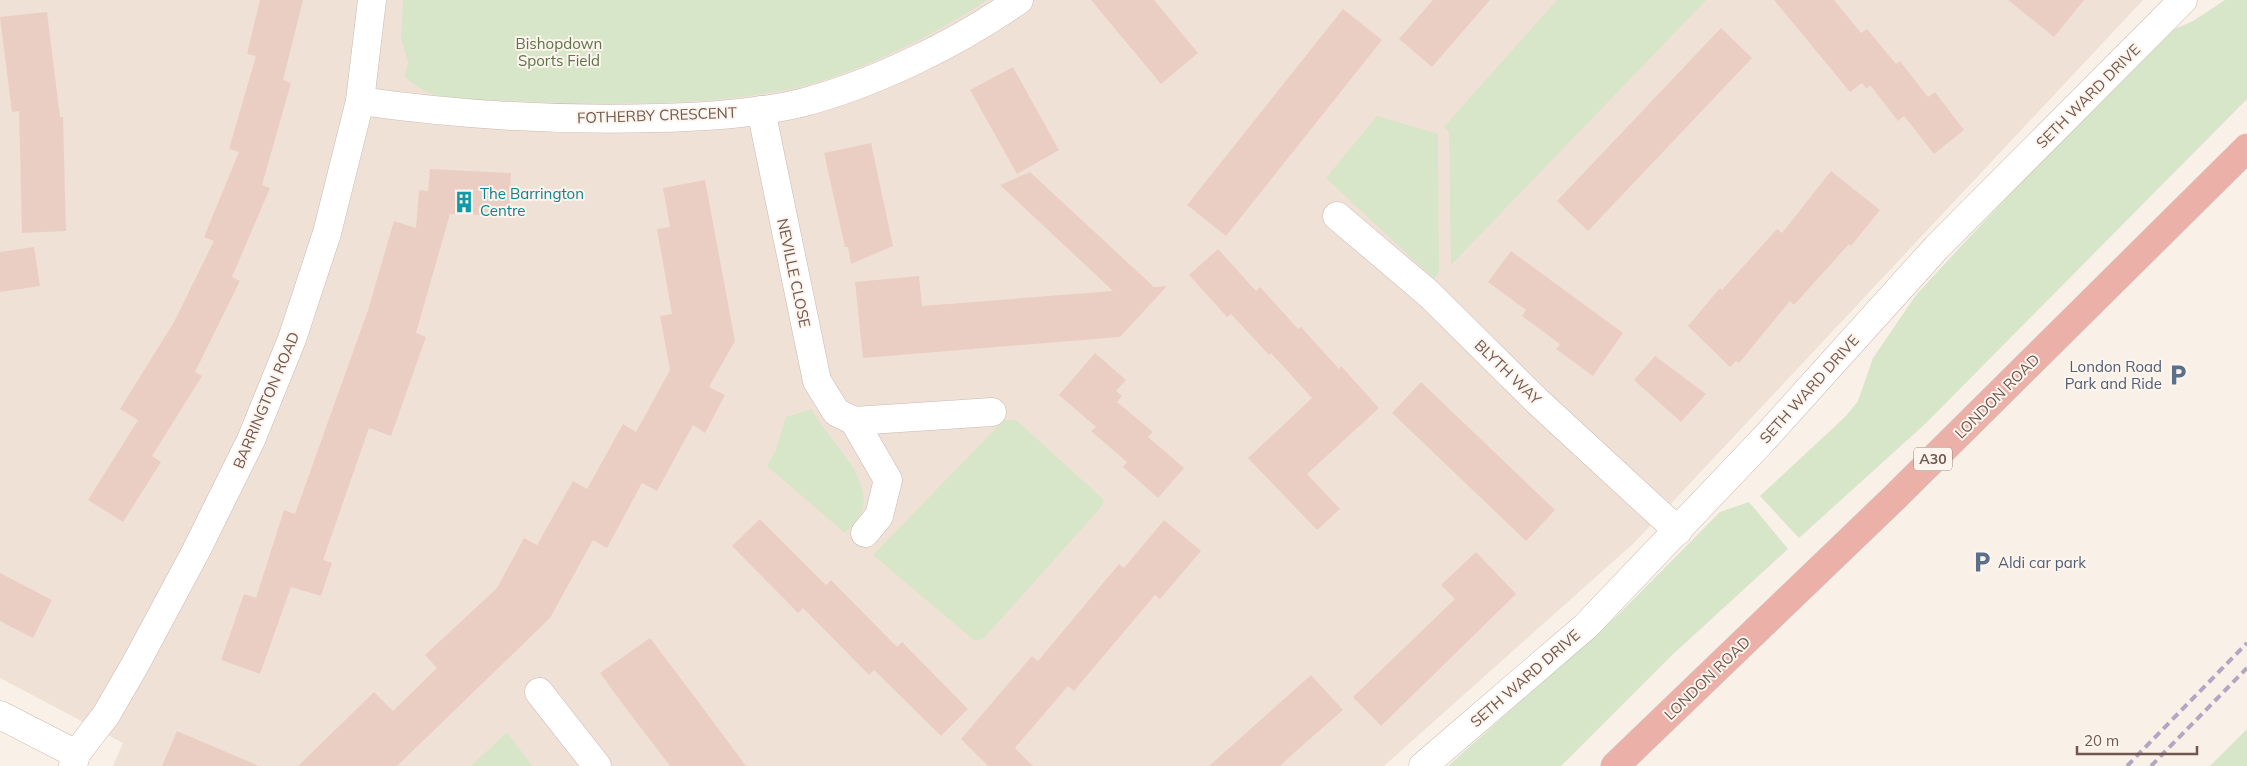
<svg xmlns="http://www.w3.org/2000/svg" width="2247" height="766" font-family="Mulish,sans-serif">
  <style>
    .residential { fill: #f0e1d7 }
    .green { fill: #d7e5c8 }
    .building { fill: #ebcec3 }
    .lines { fill: none; stroke-linecap: round; stroke-linejoin: round }
    .minor-casing { stroke: #cab8af; stroke-width: 29 }
    .highway-casing { stroke: #d4cdca; stroke-width: 29 }
    .minor { stroke: #fff; stroke-width: 28 }
    .highway { stroke: #ebb0a7; stroke-width: 28 }
    .rail { stroke: #b2a7c2; stroke-width: 4; stroke-dasharray: 8 5; stroke-linecap: butt }
    .labels { text-anchor: middle; dominant-baseline: central; stroke-width: 4; stroke-linejoin: round; paint-order: stroke }
    .shield { fill: #fdf5ed; stroke: #9a867e; stroke-width: 1 }
    .shield-label { font-size: 14px; font-weight: bold; fill: #70574f }
    .park-label { font-size: 15px; fill: #5b7449; stroke: #fdf5ed }
    .street-label { font-size: 15px; fill: #70574f; stroke: #fdf5ed }
    .culture-label { font-size: 15px; fill: #0d838f; stroke: #fdf5ed; text-anchor: start }
    .service-label { font-size: 15px; fill: #4e5e75; stroke: #fdf5ed; text-anchor: end }
  </style>
  <rect width="100%" height="100%" fill="#f9f0e8"/>
  <path class="residential" d="M 0,0 L 2143,0 L 1635,542 L 1384,766 L 113,766 L 123,743 L 0,678 Z"/>
  <g class="green">
    <path d="M 403,0 L 987,0 C 937,34 850,77 791,89 C 677,111 561,103 447,98 C 430,94 418,89 405,77 L 408,63 L 401,38 Z"/>
    <path d="M 1557,0 L 1706,0 L 1451,265 L 1449,131 L 1444,127 Z"/>
    <path d="M 2225,0 L 2247,0 L 2247,99 L 1925,424 L 1799,538 L 1760,496 L 1846,416 L 1858,401 L 1873,358 L 1916,295 L 1964,243 L 2076,124 L 2170,31 L 2193,21 Z"/>
    <path d="M 1377,116 L 1438,134 L 1439,272 L 1434,279 L 1326,178 Z"/>
    <path d="M 812,409 C 826,440 878,479 860,516 C 858,522 849,528 845,533 L 767,466 L 776,450 L 786,417 Z"/>
    <path d="M 1004,420 L 1016,420 L 1103,499 L 1103,505 L 983,639 L 975,641 L 873,555 Z"/>
    <path d="M 1749,502 L 1788,549 L 1671,656 L 1561,766 L 1448,766 L 1621,612 L 1720,512 Z"/>
    <path d="M 2247,729 L 2247,766 L 2210,766 Z"/>
    <path d="M 507,732 L 532,766 L 471,766 Z"/>
  </g>
  <g class="building">
    <path d="M 260,0 L 303,0 L 283,80 L 291,83 L 262,185 L 270,188 L 232,277 L 240,281 L 195,372 L 202,376 L 152,456 L 161,462 L 123,522 L 88,500 L 138,420 L 120,409 L 174,322 L 214,241 L 204,237 L 239,152 L 229,149 L 256,56 L 247,54 Z"/>
    <path d="M 1091,0 L 1154,0 L 1198,53 L 1161,84 Z"/>
    <path d="M 1433,0 L 1490,0 L 1432,67 L 1399,39 Z"/>
    <path d="M 1774,0 L 1834,0 L 1861,33 L 1867,29 L 1896,64 L 1900,61 L 1928,97 L 1935,92 L 1964,130 L 1934,154 L 1904,116 L 1898,121 L 1870,85 L 1867,89 L 1862,83 L 1850,92 Z"/>
    <path d="M 2008,0 L 2084,0 L 2054,37 Z"/>
    <path d="M 1343,9 L 1382,40 L 1226,236 L 1187,205 Z"/>
    <path d="M 47,12 L 60,117 L 63,117 L 66,231 L 22,233 L 19,111 L 12,112 L 0,17 Z"/>
    <path d="M 1721,28 L 1752,58 L 1588,231 L 1557,201 Z"/>
    <path d="M 1013,67 L 1059,150 L 1017,174 L 970,90 Z"/>
    <path d="M 871,143 L 893,246 L 851,264 L 848,247 L 845,247 L 824,153 Z"/>
    <path d="M 430,169 L 511,173 L 509,216 L 450,214 L 416,333 L 426,337 L 391,436 L 369,428 L 323,560 L 332,563 L 321,596 L 291,587 L 260,674 L 221,660 L 244,594 L 256,598 L 284,510 L 295,514 L 368,310 L 394,221 L 416,228 L 419,190 L 428,191 Z"/>
    <path d="M 1831,171 L 1880,210 L 1851,246 L 1849,244 L 1794,305 L 1790,301 L 1739,363 L 1736,361 L 1730,367 L 1688,326 L 1720,288 L 1722,290 L 1777,229 L 1782,233 Z"/>
    <path d="M 1030,172 L 1154,287 L 1167,286 L 1120,337 L 863,358 L 855,282 L 919,276 L 922,306 L 1113,291 L 1000,185 Z"/>
    <path d="M 705,180 L 735,341 L 709,387 L 725,395 L 705,433 L 693,425 L 657,491 L 642,483 L 607,548 L 593,540 L 550,618 L 397,766 L 298,766 L 374,692 L 393,711 L 437,668 L 425,655 L 497,588 L 524,538 L 537,545 L 573,481 L 587,489 L 623,424 L 636,432 L 670,370 L 660,316 L 672,314 L 657,229 L 670,227 L 663,188 Z"/>
    <path d="M 34,247 L 40,286 L 0,292 L 0,252 Z"/>
    <path d="M 1218,249 L 1256,291 L 1260,287 L 1298,329 L 1301,327 L 1339,369 L 1341,366 L 1379,408 L 1307,474 L 1340,509 L 1317,530 L 1248,458 L 1312,398 L 1271,353 L 1269,355 L 1231,314 L 1227,317 L 1189,275 Z"/>
    <path d="M 1511,251 L 1623,333 L 1593,376 L 1556,349 L 1560,344 L 1522,316 L 1526,310 L 1488,282 Z"/>
    <path d="M 1095,353 L 1126,380 L 1116,391 L 1122,396 L 1117,402 L 1153,432 L 1148,437 L 1184,468 L 1158,498 L 1123,467 L 1127,462 L 1091,431 L 1096,427 L 1059,395 Z"/>
    <path d="M 1655,356 L 1706,394 L 1681,422 L 1634,380 Z"/>
    <path d="M 1421,382 L 1555,510 L 1526,541 L 1392,413 Z"/>
    <path d="M 760,519 L 826,585 L 831,580 L 897,647 L 902,642 L 968,709 L 941,736 L 874,670 L 869,675 L 803,608 L 798,613 L 732,546 Z"/>
    <path d="M 1164,520 L 1201,551 L 1160,599 L 1155,595 L 1074,691 L 1068,686 L 1015,748 L 1033,766 L 988,766 L 961,739 L 1032,656 L 1038,661 L 1119,564 L 1124,568 Z"/>
    <path d="M 1476,552 L 1516,594 L 1381,726 L 1353,697 L 1455,599 L 1441,585 Z"/>
    <path d="M 0,573 L 52,600 L 33,638 L 0,621 Z"/>
    <path d="M 650,638 L 697,700 L 746,766 L 670,766 L 625,707 L 600,673 Z"/>
    <path d="M 1311,675 L 1343,710 L 1295,752 L 1280,766 L 1209,766 Z"/>
    <path d="M 177,731 L 259,766 L 162,766 Z"/>
  </g>
  <g class="lines">
    <g class="minor-casing">
      <g id="minor">
        <path d="M 360,101 C 459,115 558,121 658,118 C 705,117 755,114 801,103 C 874,84 958,43 1019,0"/>
        <path d="M 761,110 L 817,381 L 836,412 L 854,421 L 992,412"/>
        <path d="M 1337,216 L 1429,294 L 1537,401 L 1678,531"/>
        <path d="M 854,421 L 888,480 L 879,516 L 865,533"/>
        <path d="M 539,692 L 597,766"/>
        <path d="M 0,715 L 76,754"/>
        <path d="M 73,766 L 76,754 L 106,715 L 136,663 L 196,551 L 251,440 L 292,339 L 327,233 L 360,101 L 372,0"/>
        <path d="M 1423,766 L 1586,626 L 1763,440 L 1937,247 L 2183,0"/>
      </g>
    </g>
    <g class="highway-casing">
      <path id="highway" d="M 1615,766 L 1895,497 L 2247,148"/>
    </g>
    <use href="#minor" class="minor"/>
    <use href="#highway" class="highway"/>
    <g class="rail">
      <path d="M 2127,766 L 2247,643"/>
      <path d="M 2151,766 L 2247,668"/>
    </g>
  </g>
  <defs>
    <g id="building-bare" transform="scale(1.725)"><path d="M-4-6H4V6H1V3H-1V6H-4ZM-2.5-4.3h1.7v1.8h-1.7ZM.8-4.3h1.7v1.8H.8ZM-2.5-1h1.7V.8h-1.7ZM.8-1h1.7V.8H.8Z" fill="#0f9aa8" stroke="#fdf5ed" stroke-width="2.5" paint-order="stroke"/></g>
    <g id="parking-bare" transform="scale(1.725)"><path d="M-3.5-5.5H1a3.5 3.5 0 0 1 0 7H-1V5.5H-3.5ZM-1-3.4V-.6H.8a1.4 1.4 0 0 0 0-2.8Z" fill="#5c6f8a" stroke="#fdf5ed" stroke-width="2.5" paint-order="stroke"/></g>
  </defs>
  <g fill-rule="evenodd">
    <use href="#building-bare" x="464" y="202"/>
    <use href="#parking-bare" x="2178" y="375"/>
    <use href="#parking-bare" x="1982" y="562"/>
  </g>
  <g class="labels">
    <rect class="shield" x="1914" y="447.5" width="38" height="23" rx="4"/>
    <g class="shield-label">
      <text x="1933" y="459">A30</text>
    </g>
    <g class="park-label">
      <text x="559" y="43">Bishopdown<tspan x="559" dy="17">Sports Field</tspan></text>
    </g>
    <g class="street-label">
      <text transform="translate(2088 96) rotate(-45)">SETH WARD DRIVE</text>
      <text transform="translate(657 115) rotate(-2)">FOTHERBY CRESCENT</text>
      <text transform="translate(794 273) rotate(78)">NEVILLE CLOSE</text>
      <text transform="translate(1508 372) rotate(44)">BLYTH WAY</text>
      <text transform="translate(1809 389) rotate(-48)">SETH WARD DRIVE</text>
      <text transform="translate(1997 396) rotate(-45)">LONDON ROAD</text>
      <text transform="translate(266 400) rotate(-67)">BARRINGTON ROAD</text>
      <text transform="translate(1525 678) rotate(-41)">SETH WARD DRIVE</text>
      <text transform="translate(1707 678) rotate(-44)">LONDON ROAD</text>
    </g>
    <g class="culture-label">
      <text x="480" y="193">The Barrington<tspan x="480" dy="17">Centre</tspan></text>
    </g>
    <g class="service-label">
      <text x="2162" y="366">London Road<tspan x="2162" dy="17">Park and Ride</tspan></text>
      <text x="1998" y="562" text-anchor="start">Aldi car park</text>
    </g>
  </g>
  <path d="M2077 746v8h120v-8" fill="none" stroke="#70574f" stroke-width="2.5"/>
  <text x="2084" y="746" font-size="15" fill="#70574f" stroke="#fdf5ed" stroke-width="4" paint-order="stroke">20 m</text>
</svg>
